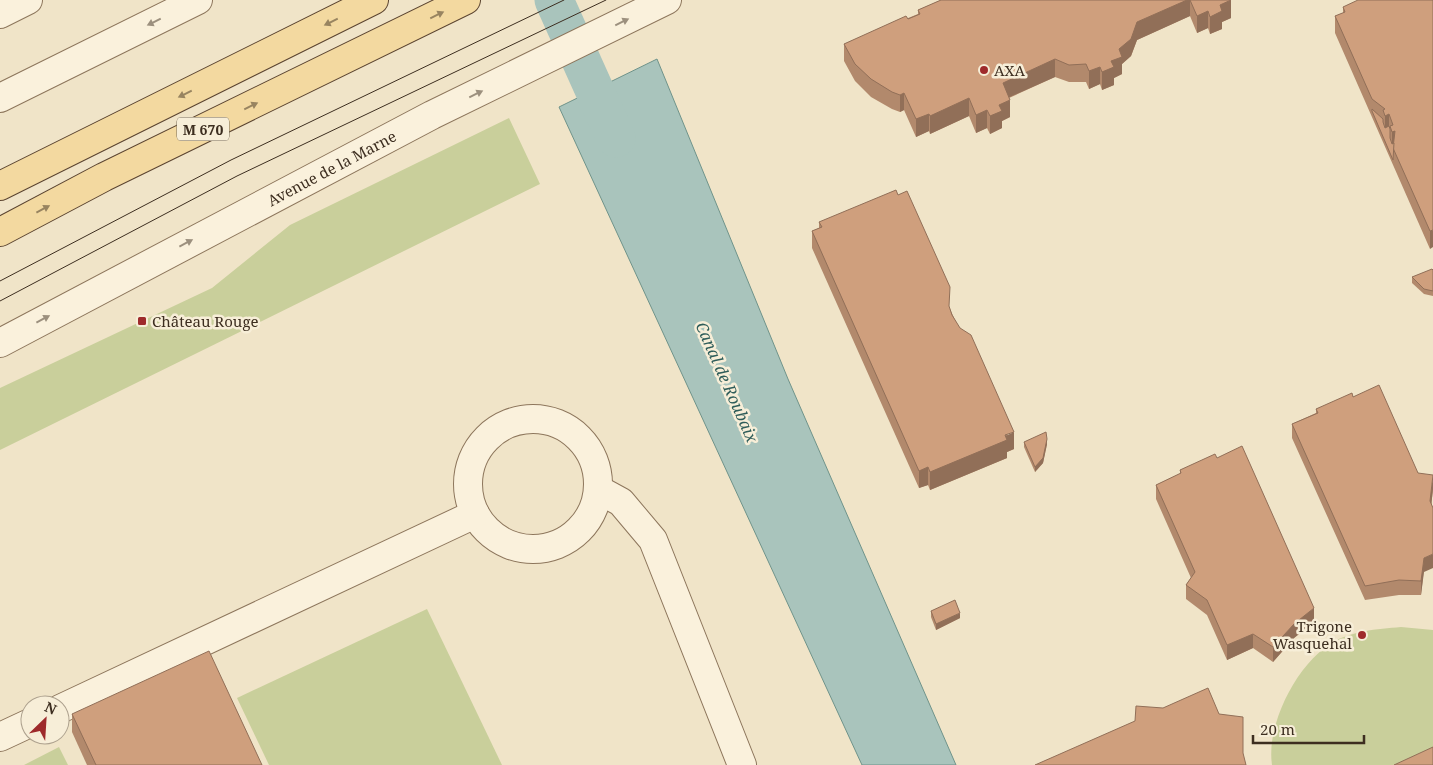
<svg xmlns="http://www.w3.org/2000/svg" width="1433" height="765" font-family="'Noto Serif',serif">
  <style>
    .green { fill: #c9cf9b }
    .water { fill: #a9c4bc; stroke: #6f938a }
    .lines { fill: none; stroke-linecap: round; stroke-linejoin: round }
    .canal { stroke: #a9c4bc; stroke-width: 39 }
    .minor-casing { stroke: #8d765c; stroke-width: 30 }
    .major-casing { stroke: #5b4430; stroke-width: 30 }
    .minor { stroke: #faf1dc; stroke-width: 28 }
    .major { stroke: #f3d9a0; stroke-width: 28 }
    .tram { stroke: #3d2e20; stroke-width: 1 }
    .wall { fill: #b2896c }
    .shaded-wall { fill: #916f58 }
    .building { fill: #cf9f7d; stroke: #916f58 }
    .oneway { fill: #988460 }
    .oneway2 { fill: #9c907e }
    .poi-dot { fill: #9e2a2b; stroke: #f7eed8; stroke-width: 2 }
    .labels { text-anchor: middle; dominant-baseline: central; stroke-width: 5; stroke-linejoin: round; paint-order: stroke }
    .shield { fill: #f7eed8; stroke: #756857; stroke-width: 1 }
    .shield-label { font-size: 14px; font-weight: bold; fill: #3d2e20 }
    .poi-label { font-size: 15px; fill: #3d2e20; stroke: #f7eed8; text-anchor: start }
    .street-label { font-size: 15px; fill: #3d2e20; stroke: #f7eed8 }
    .water-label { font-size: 16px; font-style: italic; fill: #2f5d5a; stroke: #f7eed8 }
  </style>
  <rect width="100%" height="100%" fill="#f0e4c8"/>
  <g class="green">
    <path d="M 509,118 L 540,184 L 0,450 L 0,388 L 212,288 L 290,225 Z"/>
    <path d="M 427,609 L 502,765 L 269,765 L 237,698 Z"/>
    <path d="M 1401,627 L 1433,630 L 1433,755 L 1411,765 L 1272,765 C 1266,725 1296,666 1330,644 C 1350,631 1377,629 1401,627 Z"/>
    <path d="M 59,747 L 68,765 L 24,765 Z"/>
  </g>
  <path class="water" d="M 657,59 L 788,379 L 956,765 L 862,765 L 559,107 Z"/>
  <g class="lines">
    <path class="canal" d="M 554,0 L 616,138"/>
    <g class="minor-casing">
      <g id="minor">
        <path d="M 0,14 L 28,0"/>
        <path d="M 0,98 L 198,0"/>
        <path id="s1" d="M 0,343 L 432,115 L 667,0"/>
        <circle cx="533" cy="484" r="65"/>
        <path d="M 599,490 L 621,502 L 653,540 L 742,765"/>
        <path d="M 60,709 L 475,514"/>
        <path d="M 0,737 L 30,723"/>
      </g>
    </g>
    <g class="major-casing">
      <g id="major">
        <path d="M 0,186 L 374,0"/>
        <path d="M 0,232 L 104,177 L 466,0"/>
      </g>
    </g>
    <use href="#minor" class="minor"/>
    <use href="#major" class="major"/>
    <g class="tram">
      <path d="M 0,281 L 231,160 L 564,0"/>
      <path d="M 0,301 L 237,176 L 606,0"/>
    </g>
  </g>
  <g class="wall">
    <path d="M 941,0 L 1231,0 L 1231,18 L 1222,22 L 1222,29 L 1210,34 L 1208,28 L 1197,33 L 1190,16 L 1137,40 L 1131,56 L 1122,64 L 1122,74 L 1114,78 L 1114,85 L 1102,90 L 1100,84 L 1089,89 L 1086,82 L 1069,82 L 1055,77 L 1009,98 L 1010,117 L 1002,121 L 1002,128 L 990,134 L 987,128 L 976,133 L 969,116 L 930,134 L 929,131 L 916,137 L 904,110 L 900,112 L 892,109 L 871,97 L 855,81 L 844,61 L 844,44 L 918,14 L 918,10 Z"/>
    <path d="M 1433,0 L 1430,249 L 1335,33 L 1335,16 L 1343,13 L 1343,7 Z"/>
    <path d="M 819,222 L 950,309 L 1014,449 L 1007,452 L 1007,458 L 930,490 L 928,485 L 919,488 L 812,248 L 812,231 L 819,228 Z"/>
    <path d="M 1433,270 L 1433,296 L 1424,294 L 1412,283 L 1412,277 Z"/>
    <path d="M 1353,397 L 1418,473 L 1433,489 L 1421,595 L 1399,595 L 1365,600 L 1292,438 L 1292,424 L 1316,413 L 1316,409 Z"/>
    <path d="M 1024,442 L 1047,444 L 1043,463 L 1035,472 L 1024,447 Z"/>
    <path d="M 1217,458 L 1314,622 L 1294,638 L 1273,662 L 1253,648 L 1227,660 L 1207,615 L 1186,599 L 1186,585 L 1191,578 L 1156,499 L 1156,485 L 1180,474 L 1180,470 Z"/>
    <path d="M 931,611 L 960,618 L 936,630 L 931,617 Z"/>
    <path d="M 72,714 L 262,765 L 87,765 L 72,732 Z"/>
  </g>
  <g class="shaded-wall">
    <path d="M 1187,0 L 1190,0 L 1190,16 L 1137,40 L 1131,56 L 1122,64 L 1122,74 L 1114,78 L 1114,85 L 1102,90 L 1102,72 L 1111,61 L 1137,22 Z"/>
    <path d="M 1231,0 L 1231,18 L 1222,22 L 1222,29 L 1210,34 L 1210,17 L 1220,5 Z"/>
    <path d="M 1208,11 L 1208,28 L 1197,33 L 1197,16 Z"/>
    <path d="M 1055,59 L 1055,77 L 1003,100 L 1003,83 Z"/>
    <path d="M 1100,67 L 1100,84 L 1089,89 L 1089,71 Z"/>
    <path d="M 904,93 L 904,110 L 900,112 L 900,95 Z"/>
    <path d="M 969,98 L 969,116 L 930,134 L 930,116 Z"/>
    <path d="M 1010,100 L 1010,117 L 1002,121 L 1002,128 L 990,134 L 990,116 L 999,105 Z"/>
    <path d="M 987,110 L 987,128 L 976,133 L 976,115 Z"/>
    <path d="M 929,114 L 929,131 L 916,137 L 916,119 Z"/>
    <path d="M 1389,114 L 1389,132 L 1385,133 L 1385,116 Z"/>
    <path d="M 1395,131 L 1395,148 L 1392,150 L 1392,132 Z"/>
    <path d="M 1433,230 L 1433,247 L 1430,249 L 1430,231 Z"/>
    <path d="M 1014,432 L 1014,449 L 1007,452 L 1007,458 L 930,490 L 930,472 Z"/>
    <path d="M 1047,439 L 1047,444 L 1043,463 L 1035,472 L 1035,467 Z"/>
    <path d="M 928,467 L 928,485 L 919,488 L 919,471 Z"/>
    <path d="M 1433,475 L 1433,489 L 1430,516 L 1430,501 Z"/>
    <path d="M 1433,554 L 1433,568 L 1424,572 L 1421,595 L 1421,581 L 1424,558 Z"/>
    <path d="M 1314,608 L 1314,622 L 1294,638 L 1273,662 L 1273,647 L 1294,624 Z"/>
    <path d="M 960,613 L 960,618 L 936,630 L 936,624 Z"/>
    <path d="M 1253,634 L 1253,648 L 1227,660 L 1227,645 Z"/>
  </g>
  <g class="building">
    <path d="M 941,0 L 1187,0 L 1137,22 L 1131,39 L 1119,49 L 1122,57 L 1111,61 L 1114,67 L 1102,72 L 1100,67 L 1089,71 L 1086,64 L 1069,65 L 1055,59 L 1003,83 L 1010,100 L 999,105 L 1002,111 L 990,116 L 987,110 L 976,115 L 969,98 L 930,116 L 929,114 L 916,119 L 904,93 L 900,95 L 892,92 L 871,79 L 855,64 L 844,44 L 906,16 L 908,19 L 920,14 L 918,10 Z"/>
    <path d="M 1190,0 L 1231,0 L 1220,5 L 1222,11 L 1210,17 L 1208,11 L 1197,16 Z"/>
    <path d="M 1358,0 L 1433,0 L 1433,230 L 1430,231 L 1393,148 L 1395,131 L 1392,132 L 1390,126 L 1393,125 L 1389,114 L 1385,116 L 1383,110 L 1385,109 L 1372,99 L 1335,16 L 1345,12 L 1343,7 Z"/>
    <path d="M 1372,109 L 1383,119 L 1383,122 L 1385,128 L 1389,126 L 1390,129 L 1390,138 L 1392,144 L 1394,143 L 1393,160 L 1372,111 Z"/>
    <path d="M 896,190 L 898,195 L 907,191 L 950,287 L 949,306 L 952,315 L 960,328 L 971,335 L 1014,432 L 1005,435 L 1007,440 L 930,472 L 928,467 L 919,471 L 812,231 L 822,227 L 819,222 Z"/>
    <path d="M 1432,269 L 1433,270 L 1433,291 L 1424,289 L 1412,277 Z"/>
    <path d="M 1379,385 L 1418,473 L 1433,475 L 1430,501 L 1433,508 L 1433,554 L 1424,558 L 1421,581 L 1399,580 L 1365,586 L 1292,424 L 1318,413 L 1316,409 L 1352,393 L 1353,397 Z"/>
    <path d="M 1046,432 L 1047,439 L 1043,458 L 1035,467 L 1024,442 Z"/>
    <path d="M 1242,446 L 1314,608 L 1294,624 L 1273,647 L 1253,634 L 1227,645 L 1207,600 L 1186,585 L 1195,572 L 1156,485 L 1181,473 L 1180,470 L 1215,454 L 1217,458 Z"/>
    <path d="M 955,600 L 960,613 L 936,624 L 931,611 Z"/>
    <path d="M 209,651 L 262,765 L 96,765 L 72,714 Z"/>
    <path d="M 1208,688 L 1219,714 L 1243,717 L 1243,753 L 1246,765 L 1035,765 L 1135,721 L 1136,706 L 1163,708 Z"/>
    <path d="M 1433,747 L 1433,765 L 1394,765 Z"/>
  </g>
  <defs><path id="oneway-solid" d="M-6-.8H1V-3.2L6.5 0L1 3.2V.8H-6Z" transform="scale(1.25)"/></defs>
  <g class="oneway">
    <use href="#oneway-solid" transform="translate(437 15) rotate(-26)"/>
    <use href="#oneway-solid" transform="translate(331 22) rotate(154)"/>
    <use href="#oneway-solid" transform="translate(185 94) rotate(154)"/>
    <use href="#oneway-solid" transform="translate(251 106) rotate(-26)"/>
    <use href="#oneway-solid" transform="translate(43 209) rotate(-28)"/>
  </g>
  <g class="oneway2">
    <use href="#oneway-solid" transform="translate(154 22) rotate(154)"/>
    <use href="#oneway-solid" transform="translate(622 22) rotate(-26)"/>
    <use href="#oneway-solid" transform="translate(476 94) rotate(-26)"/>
    <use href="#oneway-solid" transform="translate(186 243) rotate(-28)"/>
    <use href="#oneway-solid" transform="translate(43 319) rotate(-28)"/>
  </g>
  <g class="poi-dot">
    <circle cx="984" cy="70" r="5"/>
    <rect x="137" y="316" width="10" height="10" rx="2.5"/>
    <circle cx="1362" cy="635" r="5"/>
  </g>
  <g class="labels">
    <rect class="shield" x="177" y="117.5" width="52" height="23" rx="4"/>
    <g class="shield-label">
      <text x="203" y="129">M 670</text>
    </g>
    <g class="poi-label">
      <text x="994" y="70">AXA</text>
      <text x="152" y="321">Château Rouge</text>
      <text x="1352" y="626" text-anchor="end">Trigone<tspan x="1352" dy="17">Wasquehal</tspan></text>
    </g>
    <g class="street-label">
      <text stroke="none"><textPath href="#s1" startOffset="375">Avenue de la Marne</textPath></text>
    </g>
    <g class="water-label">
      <text transform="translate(727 382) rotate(66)">Canal de Roubaix</text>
    </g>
  </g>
  <g transform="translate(45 720) rotate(25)"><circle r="24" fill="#f7eed8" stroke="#ada18e"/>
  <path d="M0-4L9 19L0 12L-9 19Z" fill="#9e2a2b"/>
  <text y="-8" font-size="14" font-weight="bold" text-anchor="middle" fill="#3d2e20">N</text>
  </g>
  <path d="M1253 735v8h111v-8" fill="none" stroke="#3d2e20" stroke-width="2.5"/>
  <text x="1260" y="735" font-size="15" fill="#3d2e20" stroke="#f7eed8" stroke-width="4" paint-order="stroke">20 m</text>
</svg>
